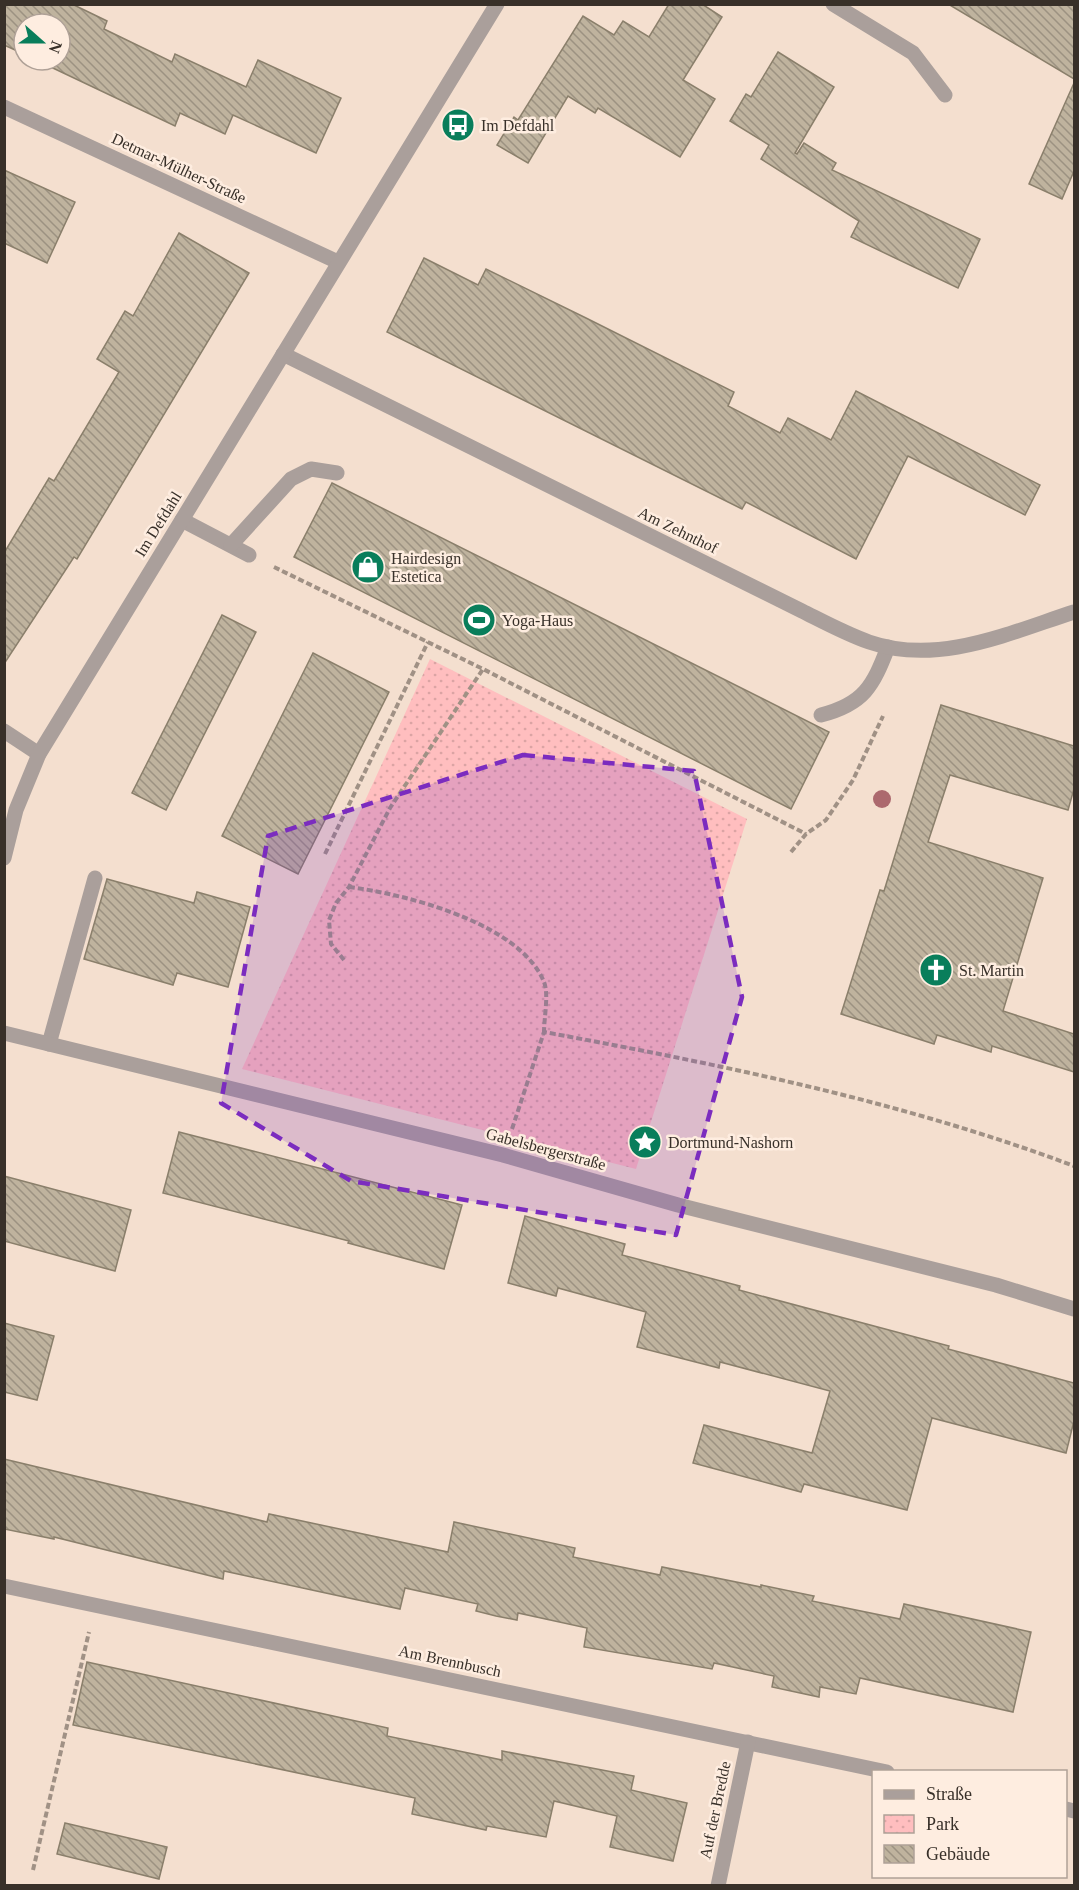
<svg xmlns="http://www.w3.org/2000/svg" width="1079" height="1890" font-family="'Times New Roman',serif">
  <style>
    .park { fill: url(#park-dots) }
    .building { fill: url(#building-back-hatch); stroke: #8a7f6b; stroke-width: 1.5 }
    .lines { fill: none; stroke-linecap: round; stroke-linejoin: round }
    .path { stroke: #a09185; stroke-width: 4; stroke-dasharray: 6 3; stroke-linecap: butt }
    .lane { stroke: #aa9f9b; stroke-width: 15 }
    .street { stroke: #aa9f9b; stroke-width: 15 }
    .tree { fill: #ac696e }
    .marked { fill: #7b2cbf; fill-opacity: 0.2; stroke: #7b2cbf; stroke-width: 4.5; stroke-dasharray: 12 8; stroke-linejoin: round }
    .labels { text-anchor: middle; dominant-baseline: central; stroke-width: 5; stroke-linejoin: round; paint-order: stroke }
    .poi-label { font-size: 16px; fill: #383029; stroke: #feede0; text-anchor: start }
    .street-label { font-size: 16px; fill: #383029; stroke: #feede0 }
  </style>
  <defs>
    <pattern id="park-dots" width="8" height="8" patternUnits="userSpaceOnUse" patternTransform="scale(1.5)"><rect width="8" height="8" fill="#ffbebf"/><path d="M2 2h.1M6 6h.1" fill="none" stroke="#dba4a4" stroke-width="1.8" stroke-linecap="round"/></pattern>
    <pattern id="building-back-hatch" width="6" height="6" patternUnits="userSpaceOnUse" patternTransform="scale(1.5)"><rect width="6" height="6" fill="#bfb39e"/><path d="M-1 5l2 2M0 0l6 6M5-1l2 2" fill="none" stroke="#9c9281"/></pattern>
  </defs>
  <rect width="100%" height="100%" fill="#f4dfcf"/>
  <path class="park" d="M 430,659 L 747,819 L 636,1169 L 242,1069 Z"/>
  <g class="building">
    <path d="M 4,4 L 72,4 L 107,21 L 104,29 L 172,62 L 175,54 L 246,87 L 258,60 L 341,98 L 316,153 L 233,115 L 225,134 L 180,113 L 175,126 L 36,60 L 60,60 L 60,24 L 24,24 L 24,54 L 4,45 Z"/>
    <path d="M 669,4 L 702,4 L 722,17 L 683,80 L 715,99 L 680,157 L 598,108 L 595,113 L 568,96 L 528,163 L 497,145 L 514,117 L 518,120 L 583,16 L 614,35 L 623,21 L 649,37 Z"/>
    <path d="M 948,4 L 1074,4 L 1074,79 Z"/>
    <path d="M 778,52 L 834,87 L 795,153 L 797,154 L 804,143 L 836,163 L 832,170 L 980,239 L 958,288 L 851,237 L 859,221 L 761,159 L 769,145 L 730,121 L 746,94 L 751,97 Z"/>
    <path d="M 1074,83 L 1074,171 L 1062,199 L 1029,184 Z"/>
    <path d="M 4,170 L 75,202 L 47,263 L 4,243 Z"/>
    <path d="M 179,233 L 249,273 L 77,559 L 74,557 L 4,664 L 4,553 L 49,478 L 54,481 L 119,372 L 97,359 L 125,311 L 133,316 Z"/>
    <path d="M 424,258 L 478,285 L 486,269 L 586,318 L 734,392 L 728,406 L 780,433 L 788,418 L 831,440 L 856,391 L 1040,485 L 1025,515 L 908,456 L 856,559 L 746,502 L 742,509 L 387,332 Z"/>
    <path d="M 332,483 L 829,732 L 791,809 L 294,557 Z"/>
    <path d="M 222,615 L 256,632 L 166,810 L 132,793 Z"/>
    <path d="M 313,653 L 389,692 L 298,874 L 222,836 Z"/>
    <path d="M 941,705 L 1074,746 L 1074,789 L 1068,810 L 950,775 L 928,842 L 1043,878 L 1003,1011 L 1074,1034 L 1074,1072 L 992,1046 L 991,1052 L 937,1035 L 934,1044 L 841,1014 L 880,890 L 884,891 Z"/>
    <path d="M 107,879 L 194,903 L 197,892 L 250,907 L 228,987 L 177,973 L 173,985 L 84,959 Z"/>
    <path d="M 179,1132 L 462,1205 L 444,1269 L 348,1243 L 349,1241 L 163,1193 Z"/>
    <path d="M 4,1176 L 131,1210 L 115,1271 L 4,1241 Z"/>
    <path d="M 525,1216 L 625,1244 L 622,1255 L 740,1286 L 739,1290 L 949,1346 L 948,1349 L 1074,1383 L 1074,1421 L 1066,1453 L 932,1418 L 907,1510 L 804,1484 L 801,1492 L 693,1463 L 704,1425 L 812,1453 L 830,1391 L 720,1362 L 719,1368 L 637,1347 L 646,1312 L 558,1288 L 556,1296 L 508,1283 Z"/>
    <path d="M 4,1323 L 54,1336 L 37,1400 L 4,1392 Z"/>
    <path d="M 4,1459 L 267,1522 L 269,1514 L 448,1552 L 454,1522 L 575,1548 L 573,1557 L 660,1575 L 662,1567 L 761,1587 L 761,1585 L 814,1596 L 812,1601 L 900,1619 L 904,1604 L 1031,1632 L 1013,1712 L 860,1678 L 856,1694 L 820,1687 L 819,1697 L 772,1687 L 774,1676 L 714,1663 L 712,1669 L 584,1647 L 587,1628 L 518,1613 L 517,1620 L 496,1616 L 476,1611 L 478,1604 L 405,1588 L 400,1609 L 224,1571 L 223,1579 L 54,1537 L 54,1539 L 4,1529 Z"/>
    <path d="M 87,1662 L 388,1728 L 387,1736 L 502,1760 L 502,1751 L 634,1776 L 631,1790 L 687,1803 L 673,1861 L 610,1847 L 617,1816 L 554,1801 L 546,1837 L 487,1826 L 486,1830 L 412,1814 L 415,1798 L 73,1725 Z"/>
    <path d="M 65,1823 L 167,1847 L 159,1879 L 57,1854 Z"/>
  </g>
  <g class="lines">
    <g class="path">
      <path d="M 274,567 L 483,669 L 806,834"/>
      <path d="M 791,852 L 806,834 L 826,820 L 853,780 L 883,716"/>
      <path d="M 325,854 L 428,642"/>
      <path d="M 349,887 C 405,894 520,923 544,982 C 549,994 544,1018 544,1032"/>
      <path d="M 344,960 L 331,944 L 329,920 L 336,903 L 349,887 L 390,808 L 483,669"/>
      <path d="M 512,1129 L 544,1032 C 723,1065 904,1102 1074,1166"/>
      <path d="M 33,1870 L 89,1632"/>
    </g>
    <g class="lane">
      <path d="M 182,520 L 249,555"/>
      <path d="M 231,545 L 291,479 L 311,469 L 337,473"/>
      <path d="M 821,715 C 864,704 873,686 888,647"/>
      <path d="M 49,1044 L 95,878"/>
    </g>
    <g class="street">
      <path d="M 833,4 L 913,53 L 945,95"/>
      <path d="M 4,107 L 338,262"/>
      <path d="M 283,354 L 802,611 C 824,622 846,634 869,642 C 938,666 1009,633 1074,612"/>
      <path d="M 4,731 L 39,754"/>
      <path d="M 4,858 L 16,810 L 39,754 L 497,4"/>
      <path d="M 4,1033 L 503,1155 L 678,1205 L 996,1285 L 1074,1309"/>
      <path d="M 4,1586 L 887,1772"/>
      <path d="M 1066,1809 L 1074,1811"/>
      <path d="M 718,1886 L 748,1742"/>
    </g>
  </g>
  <circle class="tree" cx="882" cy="799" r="9"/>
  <path class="marked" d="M 523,755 L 694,771 L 742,997 L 676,1235 L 351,1181 L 221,1103 L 268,836 Z"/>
  <defs>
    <g id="bus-disc" transform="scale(1.725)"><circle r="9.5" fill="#097e5b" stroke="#feede0"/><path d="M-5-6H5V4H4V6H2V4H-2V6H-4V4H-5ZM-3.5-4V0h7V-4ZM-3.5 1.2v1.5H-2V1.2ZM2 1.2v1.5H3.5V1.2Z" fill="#fff"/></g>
    <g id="shop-disc" transform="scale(1.725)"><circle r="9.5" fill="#097e5b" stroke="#feede0"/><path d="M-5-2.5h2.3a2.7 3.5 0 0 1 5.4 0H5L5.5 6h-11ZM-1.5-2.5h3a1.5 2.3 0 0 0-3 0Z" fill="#fff"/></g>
    <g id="stadium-disc" transform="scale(1.725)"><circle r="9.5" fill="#097e5b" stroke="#feede0"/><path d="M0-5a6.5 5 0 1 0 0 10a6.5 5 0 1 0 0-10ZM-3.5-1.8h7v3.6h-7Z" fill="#fff"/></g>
    <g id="church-disc" transform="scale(1.725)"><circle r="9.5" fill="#097e5b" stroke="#feede0"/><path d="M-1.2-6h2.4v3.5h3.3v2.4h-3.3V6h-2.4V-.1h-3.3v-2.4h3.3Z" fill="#fff"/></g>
    <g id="sight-disc" transform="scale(1.725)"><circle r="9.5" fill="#097e5b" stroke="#feede0"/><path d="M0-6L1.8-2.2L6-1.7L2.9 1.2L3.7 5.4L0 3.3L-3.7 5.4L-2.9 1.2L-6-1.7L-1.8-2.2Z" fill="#fff"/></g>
  </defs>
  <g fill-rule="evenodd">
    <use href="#bus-disc" x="458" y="125"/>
    <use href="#shop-disc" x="368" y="567"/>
    <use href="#stadium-disc" x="479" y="620"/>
    <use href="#church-disc" x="936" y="970"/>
    <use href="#sight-disc" x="645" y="1142"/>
  </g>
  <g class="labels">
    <g class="poi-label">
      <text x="481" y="125">Im Defdahl</text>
      <text x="391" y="558">Hairdesign<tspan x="391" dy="18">Estetica</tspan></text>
      <text x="502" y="620">Yoga-Haus</text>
      <text x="959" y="970">St. Martin</text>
      <text x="668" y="1142">Dortmund-Nashorn</text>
    </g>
    <g class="street-label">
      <text transform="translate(179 168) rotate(25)">Detmar-Mülher-Straße</text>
      <text transform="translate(158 524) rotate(-58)">Im Defdahl</text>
      <text transform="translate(678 530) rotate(26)">Am Zehnthof</text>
      <text transform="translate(546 1149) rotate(15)">Gabelsbergerstraße</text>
      <text transform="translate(450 1661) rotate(12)">Am Brennbusch</text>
      <text transform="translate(715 1810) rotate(-78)">Auf der Bredde</text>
    </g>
  </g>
  <rect width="1079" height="1890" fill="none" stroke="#383029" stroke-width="12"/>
  <rect x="872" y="1770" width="195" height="108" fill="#feede0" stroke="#afa197" stroke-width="1.5"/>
  <rect x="884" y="1790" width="30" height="9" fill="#aa9f9b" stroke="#afa197" stroke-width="1.5"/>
  <text x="926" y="1800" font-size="18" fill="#383029">Straße</text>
  <rect x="884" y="1815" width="30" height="18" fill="url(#park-dots)" stroke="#afa197" stroke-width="1.5"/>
  <text x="926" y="1830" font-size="18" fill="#383029">Park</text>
  <rect x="884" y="1845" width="30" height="18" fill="url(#building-back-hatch)" stroke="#afa197" stroke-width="1.5"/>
  <text x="926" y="1860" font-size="18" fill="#383029">Gebäude</text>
  <g transform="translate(42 42) rotate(111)"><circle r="28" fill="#feede0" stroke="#afa197" stroke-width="1.5"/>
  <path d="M0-4.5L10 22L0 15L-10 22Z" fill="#097e5b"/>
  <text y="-9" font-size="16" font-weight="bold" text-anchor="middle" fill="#383029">N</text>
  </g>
</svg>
